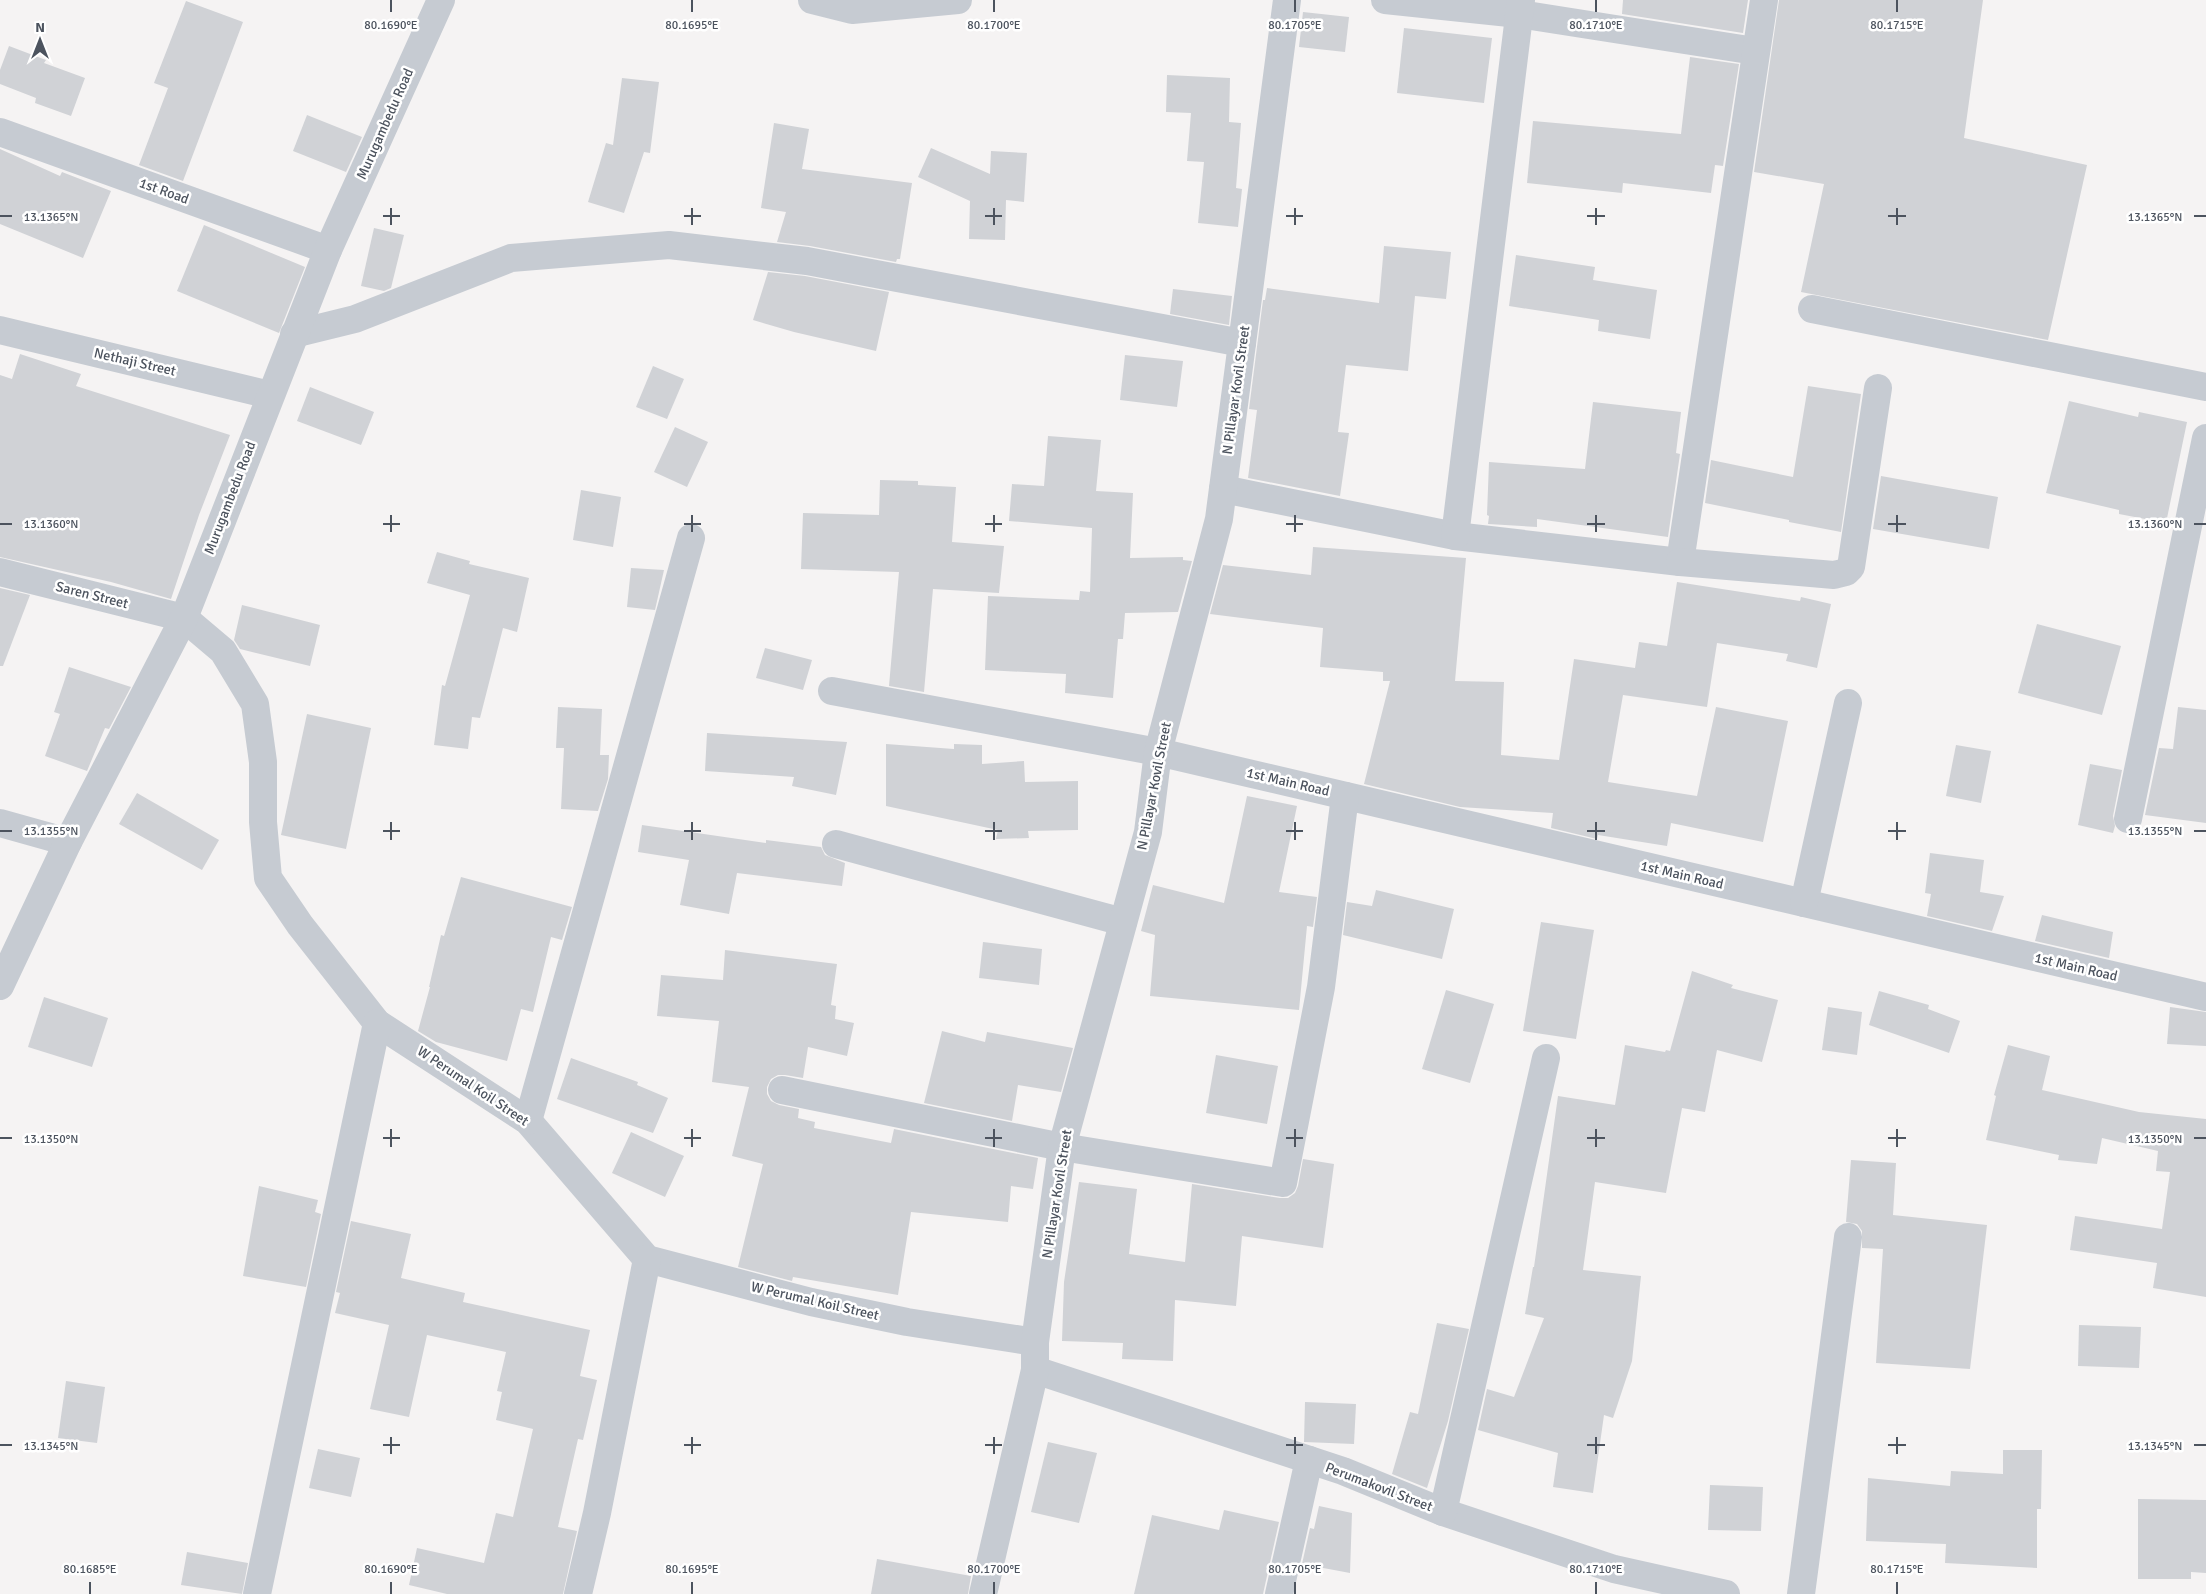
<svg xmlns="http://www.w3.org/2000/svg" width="2206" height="1594" font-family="Signika,sans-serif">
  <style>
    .building { fill: #d0d2d6 }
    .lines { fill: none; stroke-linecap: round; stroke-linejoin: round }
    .minor { stroke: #c6cbd2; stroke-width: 28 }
    .ticks { fill: none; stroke: #4c535e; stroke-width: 2 }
    .labels { text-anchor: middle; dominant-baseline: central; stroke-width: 5; stroke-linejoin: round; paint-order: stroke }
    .street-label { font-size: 14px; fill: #4c535e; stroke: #fff }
    .ticks-label { font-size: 12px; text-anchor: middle; fill: #4c535e; stroke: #fff; stroke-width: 5; stroke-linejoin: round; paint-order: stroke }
  </style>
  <rect width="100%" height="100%" fill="#f5f3f3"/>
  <g class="building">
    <path d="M 1623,0 L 1748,0 L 1743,33 L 1622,14 Z"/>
    <path d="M 1779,0 L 1983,0 L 1964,138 L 2087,165 L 2048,340 L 1801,292 L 1824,184 L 1754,172 Z"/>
    <path d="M 186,1 L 243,22 L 183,181 L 139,165 L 168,88 L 154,83 Z"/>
    <path d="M 1303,12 L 1349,17 L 1345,52 L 1299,47 Z"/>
    <path d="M 1404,28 L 1492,38 L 1484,103 L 1397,93 Z"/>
    <path d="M 9,46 L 46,60 L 44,63 L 85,78 L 71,116 L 35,103 L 36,98 L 0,84 L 0,70 Z"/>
    <path d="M 1690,57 L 1739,64 L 1723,166 L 1715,165 L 1711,193 L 1623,183 L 1622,193 L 1527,183 L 1533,121 L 1681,134 Z"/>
    <path d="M 1167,75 L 1230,78 L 1229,122 L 1241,123 L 1236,188 L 1242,189 L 1238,227 L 1198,223 L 1204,162 L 1187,161 L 1191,113 L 1166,112 Z"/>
    <path d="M 622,78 L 659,82 L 650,153 L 644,152 L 624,213 L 588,202 L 606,143 L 613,145 Z"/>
    <path d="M 307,115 L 362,137 L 346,172 L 293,151 Z"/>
    <path d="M 774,123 L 809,129 L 802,169 L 912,183 L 900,259 L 897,259 L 896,262 L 810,246 L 777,242 L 786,212 L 761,208 Z"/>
    <path d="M 931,148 L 990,174 L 991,151 L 1027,153 L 1024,202 L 1006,200 L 1005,240 L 969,239 L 970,201 L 918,177 Z"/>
    <path d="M 0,149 L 60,176 L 62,172 L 111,191 L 83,258 L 0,224 Z"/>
    <path d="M 204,225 L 305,267 L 279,333 L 177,291 Z"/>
    <path d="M 374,228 L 404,235 L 391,288 L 384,291 L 361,286 Z"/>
    <path d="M 1384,246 L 1451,252 L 1446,299 L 1415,296 L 1408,371 L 1346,365 L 1338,432 L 1349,433 L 1340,496 L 1248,478 L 1257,410 L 1249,409 L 1263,300 L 1265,300 L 1267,288 L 1379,303 Z"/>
    <path d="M 1516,255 L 1595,267 L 1593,280 L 1657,290 L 1650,339 L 1598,331 L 1599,320 L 1509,306 Z"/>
    <path d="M 768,272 L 805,276 L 889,292 L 876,351 L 794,332 L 753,320 Z"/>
    <path d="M 1173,289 L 1232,296 L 1229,325 L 1170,314 Z"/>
    <path d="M 20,354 L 81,374 L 76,386 L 230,435 L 199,515 L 171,599 L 111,582 L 0,557 L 0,375 L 12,379 Z"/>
    <path d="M 1125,355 L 1183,361 L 1177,407 L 1120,400 Z"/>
    <path d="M 653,366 L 684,379 L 667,419 L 636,407 Z"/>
    <path d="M 1808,386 L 1861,394 L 1841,532 L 1789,522 L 1789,520 L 1705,503 L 1711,460 L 1793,477 Z"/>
    <path d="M 310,387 L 374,412 L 361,445 L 297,421 Z"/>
    <path d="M 2069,401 L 2138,417 L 2139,412 L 2187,422 L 2166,523 L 2119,514 L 2119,510 L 2046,493 Z"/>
    <path d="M 1593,402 L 1681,412 L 1676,453 L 1680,454 L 1668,537 L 1537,519 L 1537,527 L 1488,524 L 1489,516 L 1487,515 L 1489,462 L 1585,469 Z"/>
    <path d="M 675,427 L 708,442 L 687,487 L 654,472 Z"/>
    <path d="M 1048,436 L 1101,440 L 1096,491 L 1133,493 L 1130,558 L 1183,557 L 1183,560 L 1192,561 L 1178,612 L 1125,613 L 1123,639 L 1118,639 L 1113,698 L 1065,693 L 1066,674 L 985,670 L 988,596 L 1079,600 L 1080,591 L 1090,592 L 1092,528 L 1009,521 L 1012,484 L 1044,486 Z"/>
    <path d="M 1881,476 L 1998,497 L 1989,549 L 1873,529 Z"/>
    <path d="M 880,480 L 918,481 L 918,485 L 956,487 L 952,542 L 1004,546 L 999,593 L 933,589 L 924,692 L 889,686 L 899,572 L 801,569 L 803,513 L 879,515 Z"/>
    <path d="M 581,490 L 621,497 L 613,547 L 573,540 Z"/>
    <path d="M 1313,547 L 1466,558 L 1455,681 L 1504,682 L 1501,755 L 1559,760 L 1574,659 L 1635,668 L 1639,642 L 1667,646 L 1677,582 L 1800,601 L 1801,597 L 1831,604 L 1817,668 L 1786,661 L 1788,654 L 1717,643 L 1707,707 L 1623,695 L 1608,782 L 1697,796 L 1716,707 L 1788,721 L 1763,842 L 1671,823 L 1667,846 L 1598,835 L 1597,839 L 1551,828 L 1553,813 L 1460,807 L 1364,784 L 1390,681 L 1383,681 L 1383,672 L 1320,667 L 1323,628 L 1210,614 L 1223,565 L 1311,575 Z"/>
    <path d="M 437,552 L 470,561 L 469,564 L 529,578 L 517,632 L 503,628 L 480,718 L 472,717 L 468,749 L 434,745 L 442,685 L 445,686 L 470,595 L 427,583 Z"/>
    <path d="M 631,568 L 664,570 L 655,610 L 627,607 Z"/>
    <path d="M 0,588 L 30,595 L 3,666 L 0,666 Z"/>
    <path d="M 242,605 L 320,625 L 310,666 L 240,649 L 234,640 Z"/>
    <path d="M 2037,624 L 2121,646 L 2102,715 L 2018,693 Z"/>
    <path d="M 765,648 L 812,660 L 803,690 L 756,678 Z"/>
    <path d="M 69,667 L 131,687 L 109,729 L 105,728 L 87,771 L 45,756 L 60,714 L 54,712 Z"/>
    <path d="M 558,707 L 602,709 L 600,755 L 609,755 L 608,779 L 598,811 L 561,809 L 564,748 L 556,748 Z"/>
    <path d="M 2178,707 L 2206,710 L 2206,823 L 2145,815 L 2159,748 L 2173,749 Z"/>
    <path d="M 307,714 L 371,728 L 346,849 L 281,835 Z"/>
    <path d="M 707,733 L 847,742 L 836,795 L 792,786 L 794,777 L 705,771 Z"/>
    <path d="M 886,744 L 954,749 L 954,744 L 982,745 L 982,764 L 1024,761 L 1025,782 L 1078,781 L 1078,830 L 1028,831 L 1029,838 L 996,839 L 998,830 L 886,806 Z"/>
    <path d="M 1956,745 L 1991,751 L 1981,803 L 1946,796 Z"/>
    <path d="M 2090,764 L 2122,770 L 2113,816 L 2115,826 L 2113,833 L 2078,825 Z"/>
    <path d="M 137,793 L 219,840 L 202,870 L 119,824 Z"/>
    <path d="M 1247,796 L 1297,806 L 1279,892 L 1317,897 L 1313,927 L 1307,926 L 1299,1010 L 1150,996 L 1155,935 L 1141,931 L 1153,885 L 1224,903 Z"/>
    <path d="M 642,825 L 766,843 L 766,840 L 821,847 L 825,855 L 845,863 L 842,886 L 737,873 L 729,914 L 680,905 L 689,860 L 638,852 Z"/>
    <path d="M 1930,853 L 1984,860 L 1980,892 L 2004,896 L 1992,931 L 1927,916 L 1931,894 L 1925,893 Z"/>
    <path d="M 461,877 L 572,907 L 562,940 L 551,937 L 533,1012 L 521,1009 L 507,1061 L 436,1042 L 418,1031 L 430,987 L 429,987 L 441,935 L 444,936 Z"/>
    <path d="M 1376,890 L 1454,909 L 1442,959 L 1343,935 L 1347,902 L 1372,906 Z"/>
    <path d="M 2042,915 L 2113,932 L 2109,958 L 2035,941 Z"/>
    <path d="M 1541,922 L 1594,930 L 1576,1039 L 1523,1031 Z"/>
    <path d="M 983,942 L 1042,949 L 1039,985 L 979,978 Z"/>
    <path d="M 725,950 L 837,964 L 831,1005 L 836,1006 L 835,1019 L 854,1023 L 847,1056 L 808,1047 L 803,1078 L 785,1075 L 778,1075 L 771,1079 L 767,1087 L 767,1094 L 771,1101 L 779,1105 L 799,1109 L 798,1118 L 815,1122 L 814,1128 L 891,1143 L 894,1129 L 1038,1158 L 1033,1189 L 1011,1186 L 1008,1222 L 911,1212 L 898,1295 L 793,1277 L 792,1281 L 738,1267 L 763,1164 L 732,1156 L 749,1087 L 712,1082 L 719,1021 L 657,1016 L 661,975 L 723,980 Z"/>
    <path d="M 1692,971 L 1733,985 L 1731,988 L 1778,1000 L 1762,1062 L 1717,1050 L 1705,1112 L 1682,1108 L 1666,1193 L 1595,1182 L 1583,1270 L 1641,1276 L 1632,1361 L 1613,1418 L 1604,1415 L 1593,1493 L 1553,1487 L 1558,1453 L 1478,1430 L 1487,1389 L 1514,1397 L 1544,1318 L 1525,1314 L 1533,1267 L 1534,1267 L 1558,1096 L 1615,1105 L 1625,1045 L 1665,1052 L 1666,1050 L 1670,1051 Z"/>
    <path d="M 1446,990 L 1494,1004 L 1470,1083 L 1422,1069 Z"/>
    <path d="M 1879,991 L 1929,1005 L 1928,1009 L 1960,1021 L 1949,1053 L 1869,1025 Z"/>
    <path d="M 44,997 L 108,1018 L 92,1067 L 28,1047 Z"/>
    <path d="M 1828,1007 L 1862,1012 L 1857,1055 L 1822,1050 Z"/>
    <path d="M 2170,1007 L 2206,1012 L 2206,1046 L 2167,1044 Z"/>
    <path d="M 942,1031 L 985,1042 L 987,1032 L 1073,1048 L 1061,1092 L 1018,1085 L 1012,1121 L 924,1103 Z"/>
    <path d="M 2008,1045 L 2050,1056 L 2042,1090 L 2139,1112 L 2206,1119 L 2206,1297 L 2153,1288 L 2157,1263 L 2070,1250 L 2075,1216 L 2162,1229 L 2170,1172 L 2156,1171 L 2158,1151 L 2102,1138 L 2097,1164 L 2058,1160 L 2059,1155 L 1986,1140 L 1996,1096 L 1994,1095 Z"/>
    <path d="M 1216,1055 L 1278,1066 L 1267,1124 L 1206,1113 Z"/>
    <path d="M 571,1058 L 638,1082 L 637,1085 L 668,1098 L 653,1133 L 557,1099 Z"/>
    <path d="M 631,1132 L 684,1156 L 665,1197 L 612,1173 Z"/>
    <path d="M 1303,1159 L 1334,1164 L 1323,1248 L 1242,1236 L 1236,1306 L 1175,1300 L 1173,1361 L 1122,1359 L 1123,1343 L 1062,1341 L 1064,1282 L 1079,1182 L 1137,1189 L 1129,1254 L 1185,1262 L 1192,1184 L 1280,1198 L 1288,1198 L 1295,1193 L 1298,1186 Z"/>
    <path d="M 1851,1160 L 1896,1163 L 1893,1215 L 1987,1225 L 1970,1369 L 1876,1363 L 1883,1249 L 1862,1248 L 1862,1231 L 1857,1224 L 1846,1222 Z"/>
    <path d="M 259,1186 L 318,1200 L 315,1212 L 321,1214 L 306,1287 L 243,1276 Z"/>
    <path d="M 351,1221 L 411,1234 L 401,1278 L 465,1293 L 463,1302 L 590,1330 L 580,1376 L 597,1380 L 583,1440 L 578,1439 L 558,1527 L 577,1531 L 563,1594 L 447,1594 L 409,1585 L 417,1548 L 484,1563 L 496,1513 L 513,1517 L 533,1429 L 496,1420 L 502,1392 L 497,1391 L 506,1352 L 427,1335 L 409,1417 L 370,1409 L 389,1325 L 335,1313 L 340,1293 L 336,1292 Z"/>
    <path d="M 1437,1323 L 1469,1329 L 1448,1421 L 1427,1488 L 1392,1474 L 1410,1412 L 1418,1414 Z"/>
    <path d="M 2079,1325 L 2141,1327 L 2139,1368 L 2078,1366 Z"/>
    <path d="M 66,1381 L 105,1387 L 97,1443 L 58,1438 Z"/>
    <path d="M 1305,1402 L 1356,1404 L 1354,1444 L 1304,1442 Z"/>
    <path d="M 1048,1442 L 1097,1453 L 1079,1523 L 1031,1512 Z"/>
    <path d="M 318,1449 L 360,1458 L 351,1497 L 309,1488 Z"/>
    <path d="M 2003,1450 L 2042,1450 L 2041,1509 L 2037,1509 L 2037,1568 L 1945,1563 L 1946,1544 L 1866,1541 L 1868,1478 L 1950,1486 L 1951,1471 L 2003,1474 Z"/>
    <path d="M 1710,1485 L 1763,1487 L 1761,1531 L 1708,1530 Z"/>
    <path d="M 2138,1499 L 2206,1500 L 2206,1573 L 2191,1572 L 2191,1579 L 2138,1579 Z"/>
    <path d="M 1319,1506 L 1352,1513 L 1350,1573 L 1302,1564 L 1310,1528 L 1314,1529 Z"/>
    <path d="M 1224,1510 L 1279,1522 L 1263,1594 L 1134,1594 L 1152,1515 L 1219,1530 Z"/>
    <path d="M 187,1552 L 248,1563 L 242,1594 L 181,1585 Z"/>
    <path d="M 877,1559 L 971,1576 L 968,1594 L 871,1594 Z"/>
  </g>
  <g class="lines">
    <g class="minor">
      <path d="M 812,0 L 852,10 L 958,0"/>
      <path d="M 1385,0 L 1519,14 L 1755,51"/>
      <path d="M 0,132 L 328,250"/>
      <path d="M 1812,309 L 2206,387"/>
      <path d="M 0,330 L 270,395"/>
      <path d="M 294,334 L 355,319 L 511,258 L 669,245 L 807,261 L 1242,343"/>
      <path d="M 1223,489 L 1455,536 L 1680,562 L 1764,0"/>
      <path d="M 1455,536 L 1521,0"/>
      <path d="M 1680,562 L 1834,575 L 1846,572 L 1851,567 L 1878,388"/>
      <path d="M 0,572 L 184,618 L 223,651 L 255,704 L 263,762 L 263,822 L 268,878 L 300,925 L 377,1023 L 528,1121 L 647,1259 L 811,1302 L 907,1322 L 1035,1342"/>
      <path d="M 832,691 L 1158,752 L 2206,997"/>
      <path d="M 2128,819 L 2206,438"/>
      <path d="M 0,823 L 68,842"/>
      <path d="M 836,844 L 1123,922"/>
      <path d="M 1804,903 L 1848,703"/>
      <path d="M 0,986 L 68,842 L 184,618 L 328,250 L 441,0"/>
      <path d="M 782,1090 L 1062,1147 L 1283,1183 L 1321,987 L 1345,796"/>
      <path d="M 528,1121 L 691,538"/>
      <path d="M 1035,1370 L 1343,1471 L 1443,1512 L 1614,1569 L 1726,1594"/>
      <path d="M 1443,1512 L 1546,1058"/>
      <path d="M 257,1594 L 377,1023"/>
      <path d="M 578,1594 L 597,1513 L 647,1259"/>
      <path d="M 983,1594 L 1035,1370 L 1035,1342 L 1062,1147 L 1148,832 L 1158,752 L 1219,519 L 1287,0"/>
      <path d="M 1279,1594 L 1309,1460"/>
      <path d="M 1801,1594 L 1848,1237"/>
    </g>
  </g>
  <path class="ticks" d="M 391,0 L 391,12M 692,0 L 692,12M 994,0 L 994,12M 1295,0 L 1295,12M 1596,0 L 1596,12M 1897,0 L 1897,12M 391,208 L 391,225M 692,208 L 692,225M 994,208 L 994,225M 1295,208 L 1295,225M 1596,208 L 1596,225M 1897,208 L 1897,225M 0,216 L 12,216M 383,216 L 400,216M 684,216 L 701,216M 985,216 L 1002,216M 1286,216 L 1303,216M 1587,216 L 1605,216M 1888,216 L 1906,216M 2194,216 L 2206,216M 391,515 L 391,532M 692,515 L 692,532M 994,515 L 994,532M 1295,515 L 1295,532M 1596,515 L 1596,532M 1897,515 L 1897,532M 0,524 L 12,524M 383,524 L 400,524M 684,524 L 701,524M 985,524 L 1002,524M 1286,524 L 1303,524M 1587,524 L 1605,524M 1888,524 L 1906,524M 2194,524 L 2206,524M 391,822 L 391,840M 692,822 L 692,840M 994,822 L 994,840M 1295,822 L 1295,840M 1596,822 L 1596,840M 1897,822 L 1897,840M 0,831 L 12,831M 383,831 L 400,831M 684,831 L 701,831M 985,831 L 1002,831M 1286,831 L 1303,831M 1587,831 L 1605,831M 1888,831 L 1906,831M 2194,831 L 2206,831M 391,1129 L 391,1147M 692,1129 L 692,1147M 994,1129 L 994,1147M 1295,1129 L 1295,1147M 1596,1129 L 1596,1147M 1897,1129 L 1897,1147M 0,1138 L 12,1138M 383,1138 L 400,1138M 684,1138 L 701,1138M 985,1138 L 1002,1138M 1286,1138 L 1303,1138M 1587,1138 L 1605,1138M 1888,1138 L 1906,1138M 2194,1138 L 2206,1138M 391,1437 L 391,1454M 692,1437 L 692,1454M 994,1437 L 994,1454M 1295,1437 L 1295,1454M 1596,1437 L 1596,1454M 1897,1437 L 1897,1454M 0,1445 L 12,1445M 383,1445 L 400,1445M 684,1445 L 701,1445M 985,1445 L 1002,1445M 1286,1445 L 1303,1445M 1587,1445 L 1605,1445M 1888,1445 L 1906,1445M 2194,1445 L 2206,1445M 90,1582 L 90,1594M 391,1582 L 391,1594M 692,1582 L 692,1594M 994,1582 L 994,1594M 1295,1582 L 1295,1594M 1596,1582 L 1596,1594M 1897,1582 L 1897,1594"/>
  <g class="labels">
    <g class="street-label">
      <text transform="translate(385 124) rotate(-66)">Murugambedu Road</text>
      <text transform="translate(164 191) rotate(20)">1st Road</text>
      <text transform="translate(135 362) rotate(13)">Nethaji Street</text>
      <text transform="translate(1236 390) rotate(-82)">N Pillayar Kovil Street</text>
      <text transform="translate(230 498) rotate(-69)">Murugambedu Road</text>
      <text transform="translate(92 595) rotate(14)">Saren Street</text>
      <text transform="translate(1288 782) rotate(13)">1st Main Road</text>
      <text transform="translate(1154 786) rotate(-79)">N Pillayar Kovil Street</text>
      <text transform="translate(1682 875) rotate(13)">1st Main Road</text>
      <text transform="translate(2076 967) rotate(13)">1st Main Road</text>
      <text transform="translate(473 1086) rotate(34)">W Perumal Koil Street</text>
      <text transform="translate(1057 1194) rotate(-81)">N Pillayar Kovil Street</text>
      <text transform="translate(815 1301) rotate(13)">W Perumal Koil Street</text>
      <text transform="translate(1379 1487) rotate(21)">Perumakovil Street</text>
    </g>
  </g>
  <g class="ticks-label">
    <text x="391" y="29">80.1690°E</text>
    <text x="692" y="29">80.1695°E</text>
    <text x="994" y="29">80.1700°E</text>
    <text x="1295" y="29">80.1705°E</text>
    <text x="1596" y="29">80.1710°E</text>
    <text x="1897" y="29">80.1715°E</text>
    <text x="51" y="221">13.1365°N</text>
    <text x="2155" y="221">13.1365°N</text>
    <text x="51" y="528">13.1360°N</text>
    <text x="2155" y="528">13.1360°N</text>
    <text x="51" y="835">13.1355°N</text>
    <text x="2155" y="835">13.1355°N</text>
    <text x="51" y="1143">13.1350°N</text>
    <text x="2155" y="1143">13.1350°N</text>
    <text x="51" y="1450">13.1345°N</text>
    <text x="2155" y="1450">13.1345°N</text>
    <text x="90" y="1573">80.1685°E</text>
    <text x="391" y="1573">80.1690°E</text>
    <text x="692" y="1573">80.1695°E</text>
    <text x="994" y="1573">80.1700°E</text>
    <text x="1295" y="1573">80.1705°E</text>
    <text x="1596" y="1573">80.1710°E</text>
    <text x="1897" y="1573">80.1715°E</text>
  </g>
  <g transform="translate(40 40)" stroke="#ffffff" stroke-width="4" paint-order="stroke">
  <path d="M0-4L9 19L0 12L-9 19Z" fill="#4c535e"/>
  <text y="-8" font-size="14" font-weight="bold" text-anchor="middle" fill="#4c535e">N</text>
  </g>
</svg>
